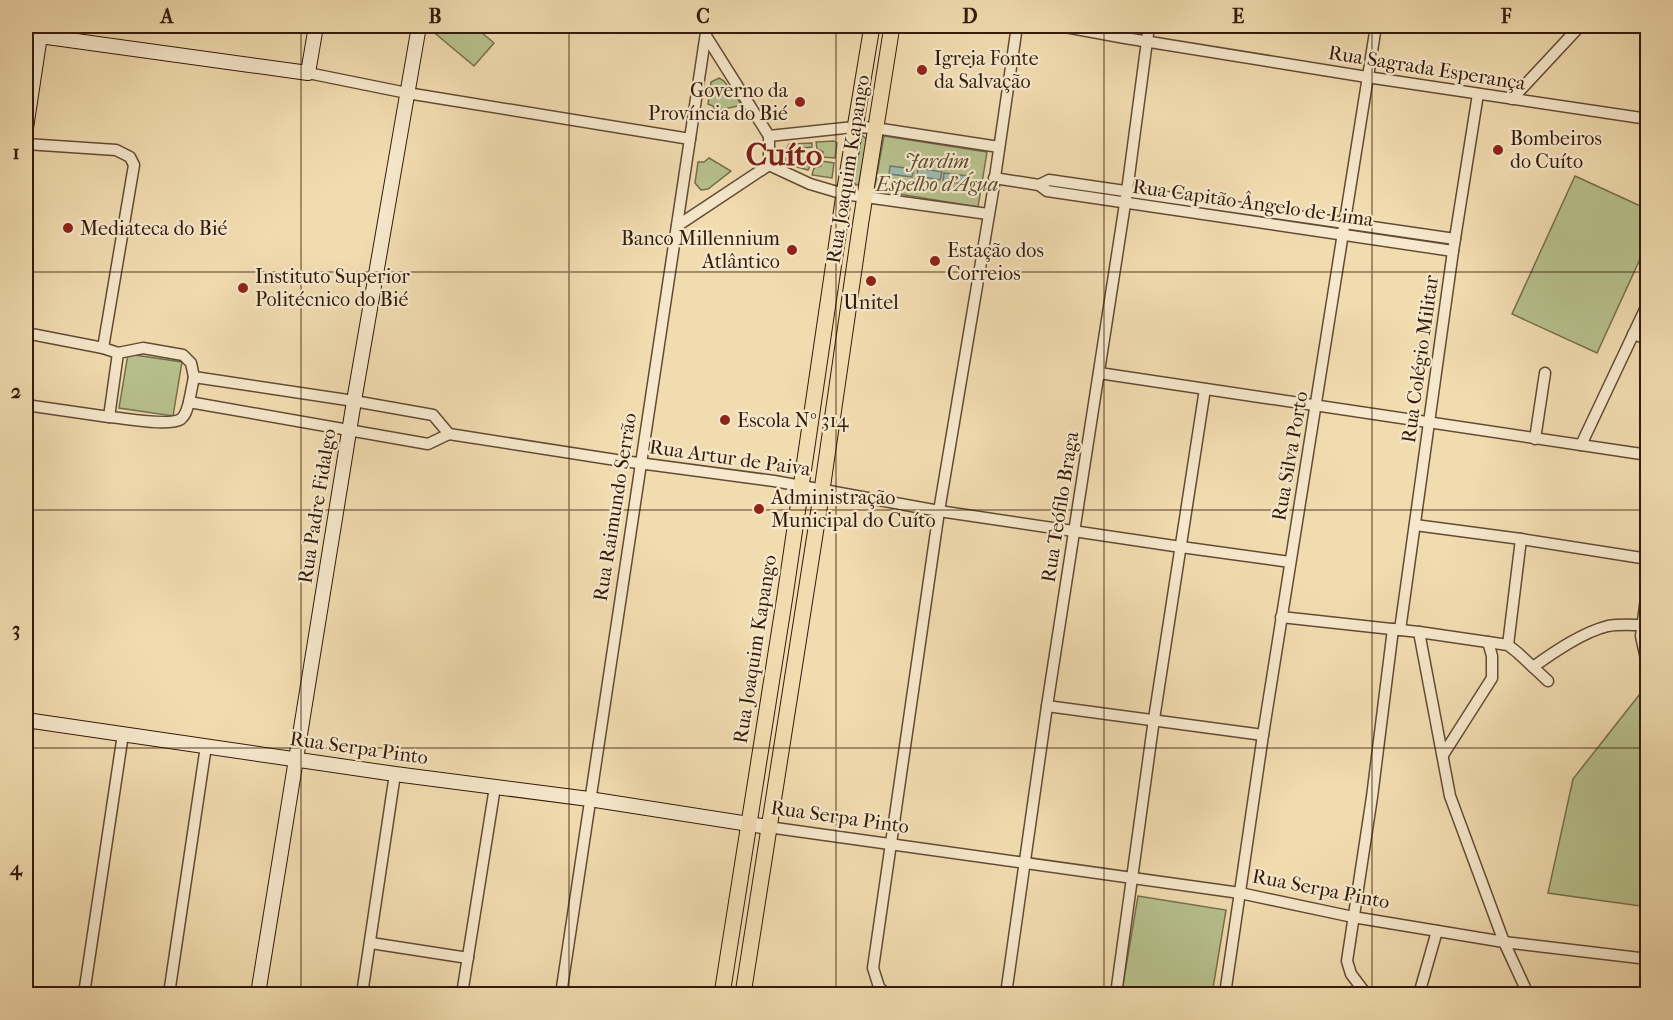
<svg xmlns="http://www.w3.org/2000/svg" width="1673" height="1020" font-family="'IM FELL French Canon',serif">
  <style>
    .green { fill: #b7c18d; stroke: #766e4c; stroke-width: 1.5 }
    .water { fill: #9bbab1; stroke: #727a6e; stroke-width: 1.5 }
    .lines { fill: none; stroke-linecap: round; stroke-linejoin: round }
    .street-casing { stroke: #634a34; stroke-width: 13 }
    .secondary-casing { stroke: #341a0a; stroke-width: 16 }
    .primary-casing { stroke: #341a0a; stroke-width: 17 }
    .street { stroke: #f6e8cc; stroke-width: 10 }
    .secondary { stroke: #f6e8cc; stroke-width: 14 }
    .primary { stroke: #f1dcb0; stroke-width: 15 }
    .grid { fill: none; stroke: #341a0a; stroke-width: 1.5; stroke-opacity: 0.55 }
    .poi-dot { fill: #8f2418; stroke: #f6e8cc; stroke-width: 2 }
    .labels { text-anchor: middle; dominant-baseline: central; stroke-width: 4.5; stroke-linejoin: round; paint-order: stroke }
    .poi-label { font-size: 20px; fill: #341a0a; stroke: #f6e8cc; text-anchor: start }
    .street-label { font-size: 20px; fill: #341a0a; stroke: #f6e8cc }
    .park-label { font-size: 20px; font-style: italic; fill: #5b4c31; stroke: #f6e8cc }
    .town-label { font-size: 32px; font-weight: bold; fill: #7a1f14; stroke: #f6e8cc }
    .neatline { fill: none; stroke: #341a0a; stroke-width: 2 }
    .grid-label { font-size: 20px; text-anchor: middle; font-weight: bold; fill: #341a0a }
  </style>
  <rect width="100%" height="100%" fill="#f1dcb0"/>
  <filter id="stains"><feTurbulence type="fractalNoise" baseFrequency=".00333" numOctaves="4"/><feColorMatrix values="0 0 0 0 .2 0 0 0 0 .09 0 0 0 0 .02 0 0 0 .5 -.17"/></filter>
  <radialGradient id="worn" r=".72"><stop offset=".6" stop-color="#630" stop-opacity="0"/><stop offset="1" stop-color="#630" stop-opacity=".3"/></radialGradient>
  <g class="green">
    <path d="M 434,26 L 474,26 L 494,43 L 474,66 L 431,30 Z"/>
    <path d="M 719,78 L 724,81 L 742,105 L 716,111 L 713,106 L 708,104 L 711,82 Z"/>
    <path d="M 860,136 L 863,136 L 867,140 L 859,184 L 856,185 L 853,181 Z"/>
    <path d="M 884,136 L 987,152 L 978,207 L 874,190 Z"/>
    <path d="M 834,141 L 837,143 L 835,158 L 822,157 L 823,152 L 817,149 L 816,142 Z"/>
    <path d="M 812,143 L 812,147 L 804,148 L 803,154 L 790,152 L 787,148 L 789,144 Z"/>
    <path d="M 789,156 L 802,158 L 802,164 L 810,166 L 808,170 L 786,164 L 785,159 Z"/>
    <path d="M 709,158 L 731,171 L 708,189 L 701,190 L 695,183 L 698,162 L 704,162 Z"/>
    <path d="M 821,161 L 834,163 L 832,178 L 812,175 L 814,168 L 821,166 Z"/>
    <path d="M 1575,176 L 1647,209 L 1647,244 L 1597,353 L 1512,314 Z"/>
    <path d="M 128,354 L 182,362 L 173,416 L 119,408 Z"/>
    <path d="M 1647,685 L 1647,907 L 1548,893 L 1573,779 Z"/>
    <path d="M 1138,896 L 1226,910 L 1212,994 L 1143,994 L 1122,991 Z"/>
  </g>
  <g class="water">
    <path d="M 890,166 L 914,169 L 912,177 L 889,174 Z"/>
    <path d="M 918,168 L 942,172 L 940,180 L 917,176 Z"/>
    <path d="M 944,173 L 968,176 L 966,184 L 943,181 Z"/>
  </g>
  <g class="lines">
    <g class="street-casing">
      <g id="street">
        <path d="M 1060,26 L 1125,38 L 1367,77 L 1648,119"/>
        <path d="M 26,35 L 40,36"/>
        <path d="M 706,36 L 769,136 L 854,127 L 875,128 L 999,147"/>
        <path d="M 67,40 L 70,26"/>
        <path d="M 308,73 L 407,93 L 690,139"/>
        <path d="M 1512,99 L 1580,26"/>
        <path d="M 769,136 L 769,165"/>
        <path d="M 26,144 L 116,150 L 130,157 L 134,165 L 103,348"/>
        <path d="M 994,178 L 1039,185 L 1049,180 L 1455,239"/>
        <path d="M 1039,185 L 1047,191 L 1453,251"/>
        <path d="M 677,226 L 769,165 L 810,184 L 844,194 L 988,214"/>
        <path d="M 26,333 L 103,348 L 118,353"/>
        <path d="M 1633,334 L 1648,339"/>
        <path d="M 143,348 L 183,355 L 191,363 L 194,377 L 354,401 L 433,415 L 449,434 L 428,444 L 189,402 C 187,409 186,415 181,419 C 169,427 124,418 109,417 L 118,353 Z"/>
        <path d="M 1099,373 L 1648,455"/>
        <path d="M 189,402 L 194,377"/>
        <path d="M 26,405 L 109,417"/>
        <path d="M 449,434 L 616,460 L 774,481 L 939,511 L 1181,547 L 1290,562"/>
        <path d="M 1535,439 L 1545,373"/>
        <path d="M 1581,445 L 1648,303"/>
        <path d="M 1415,525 L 1521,539 L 1648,559"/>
        <path d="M 1648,583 L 1641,636 L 1648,668"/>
        <path d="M 1281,617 L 1419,632 L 1450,796 L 1504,942 L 1528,994"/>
        <path d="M 1400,630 L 1453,251 L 1478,94"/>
        <path d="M 1419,632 L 1508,645 L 1518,653 L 1548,681"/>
        <path d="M 1508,645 L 1521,539"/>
        <path d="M 1533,667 C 1554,652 1583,632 1608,626 C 1619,624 1631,625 1642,625"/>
        <path d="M 1047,706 L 1263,735"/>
        <path d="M 26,742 L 29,720"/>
        <path d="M 1443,755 L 1492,678 L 1492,656 L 1488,642"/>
        <path d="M 768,827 L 1240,893 L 1353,917 L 1504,942 L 1648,959"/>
        <path d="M 371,943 L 468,958"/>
        <path d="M 84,994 L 123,734"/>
        <path d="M 169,994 L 206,746"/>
        <path d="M 362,994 L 395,774"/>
        <path d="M 462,994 L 495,787"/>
        <path d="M 561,994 L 707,26"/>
        <path d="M 886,994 L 879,987 L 873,968 L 939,511 L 993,191 L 1017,26"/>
        <path d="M 1006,994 L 1047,706 L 1127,191 L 1149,26"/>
        <path d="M 1116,994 L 1154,719 L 1205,389"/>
        <path d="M 1225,994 L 1263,735 L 1376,26"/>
        <path d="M 1366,994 L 1351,974 L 1347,961 L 1372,797 L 1393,629"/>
        <path d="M 1419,994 L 1437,931"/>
      </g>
    </g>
    <g class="secondary-casing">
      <g id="secondary">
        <path d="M 26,128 L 40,36 L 308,73 L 316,26"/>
        <path d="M 26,720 L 395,774 L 589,799 L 768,827"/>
        <path d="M 258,994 L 354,401 L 419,26"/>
      </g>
    </g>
    <g class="primary-casing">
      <g id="primary">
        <path d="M 722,994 L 785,596 L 844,194 L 872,26"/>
        <path d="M 743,994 L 822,490 L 861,221 L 892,26"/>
      </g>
    </g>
    <use href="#street" class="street"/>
    <use href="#secondary" class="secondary"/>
    <use href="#primary" class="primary"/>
  </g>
  <path class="grid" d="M 301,26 L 301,994M 569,26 L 569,994M 836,26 L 836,994M 1104,26 L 1104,994M 1372,26 L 1372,994M 26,272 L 1648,272M 26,510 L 1648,510M 26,748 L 1648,748"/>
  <g class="poi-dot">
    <circle cx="922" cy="70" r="6"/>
    <circle cx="800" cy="102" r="6"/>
    <circle cx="1498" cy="150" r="6"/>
    <circle cx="68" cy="228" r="6"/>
    <circle cx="792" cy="250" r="6"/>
    <circle cx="935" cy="261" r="6"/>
    <circle cx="871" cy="281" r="6"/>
    <circle cx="243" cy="288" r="6"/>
    <circle cx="725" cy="420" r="6"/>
    <circle cx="759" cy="509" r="6"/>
  </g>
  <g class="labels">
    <g class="poi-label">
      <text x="934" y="58">Igreja Fonte<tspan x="934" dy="23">da Salvação</tspan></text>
      <text x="788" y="90" text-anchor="end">Governo da<tspan x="788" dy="23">Província do Bié</tspan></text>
      <text x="1510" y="138">Bombeiros<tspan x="1510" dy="23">do Cuíto</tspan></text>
      <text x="80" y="228">Mediateca do Bié</text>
      <text x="780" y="238" text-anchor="end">Banco Millennium<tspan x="780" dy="23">Atlântico</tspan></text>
      <text x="947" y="250">Estação dos<tspan x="947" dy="23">Correios</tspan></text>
      <text x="255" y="276">Instituto Superior<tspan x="255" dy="23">Politécnico do Bié</tspan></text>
      <text x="871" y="302" text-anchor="middle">Unitel</text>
      <text x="737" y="420">Escola Nº 314</text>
      <text x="771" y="497">Administração<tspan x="771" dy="23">Municipal do Cuíto</tspan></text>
    </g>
    <g class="street-label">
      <text transform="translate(1427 68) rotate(9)">Rua Sagrada Esperança</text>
      <text transform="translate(848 169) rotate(-81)">Rua Joaquim Kapango</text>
      <text transform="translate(1253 203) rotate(8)">Rua Capitão Ângelo de Lima</text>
      <text transform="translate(1420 359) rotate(-82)">Rua Colégio Militar</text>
      <text transform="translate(1290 456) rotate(-80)">Rua Silva Porto</text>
      <text transform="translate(730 458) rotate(8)">Rua Artur de Paiva</text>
      <text transform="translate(317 506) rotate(-81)">Rua Padre Fidalgo</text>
      <text transform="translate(615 507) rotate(-81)">Rua Raimundo Serrão</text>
      <text transform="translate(1060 507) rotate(-81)">Rua Teófilo Braga</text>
      <text transform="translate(755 649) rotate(-81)">Rua Joaquim Kapango</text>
      <text transform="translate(359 748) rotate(8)">Rua Serpa Pinto</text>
      <text transform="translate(840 817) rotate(8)">Rua Serpa Pinto</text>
      <text transform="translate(1321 889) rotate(11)">Rua Serpa Pinto</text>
    </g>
    <g class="park-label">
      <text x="937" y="161">Jardim<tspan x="937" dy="23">Espelho d'Água</tspan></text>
    </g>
    <g class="town-label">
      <text x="784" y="154">Cuíto</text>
    </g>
  </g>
  <rect width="1673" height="1020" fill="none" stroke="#f1dcb0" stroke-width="66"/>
  <rect x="33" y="33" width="1607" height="954" class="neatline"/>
  <g class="grid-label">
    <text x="167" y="23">A</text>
    <text x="435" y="23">B</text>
    <text x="703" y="23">C</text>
    <text x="970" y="23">D</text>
    <text x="1238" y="23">E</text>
    <text x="1506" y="23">F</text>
    <text x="16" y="159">1</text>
    <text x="16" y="398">2</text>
    <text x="16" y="636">3</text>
    <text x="16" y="875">4</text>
  </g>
  <rect width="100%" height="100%" filter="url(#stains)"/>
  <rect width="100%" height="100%" fill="url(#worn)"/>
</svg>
